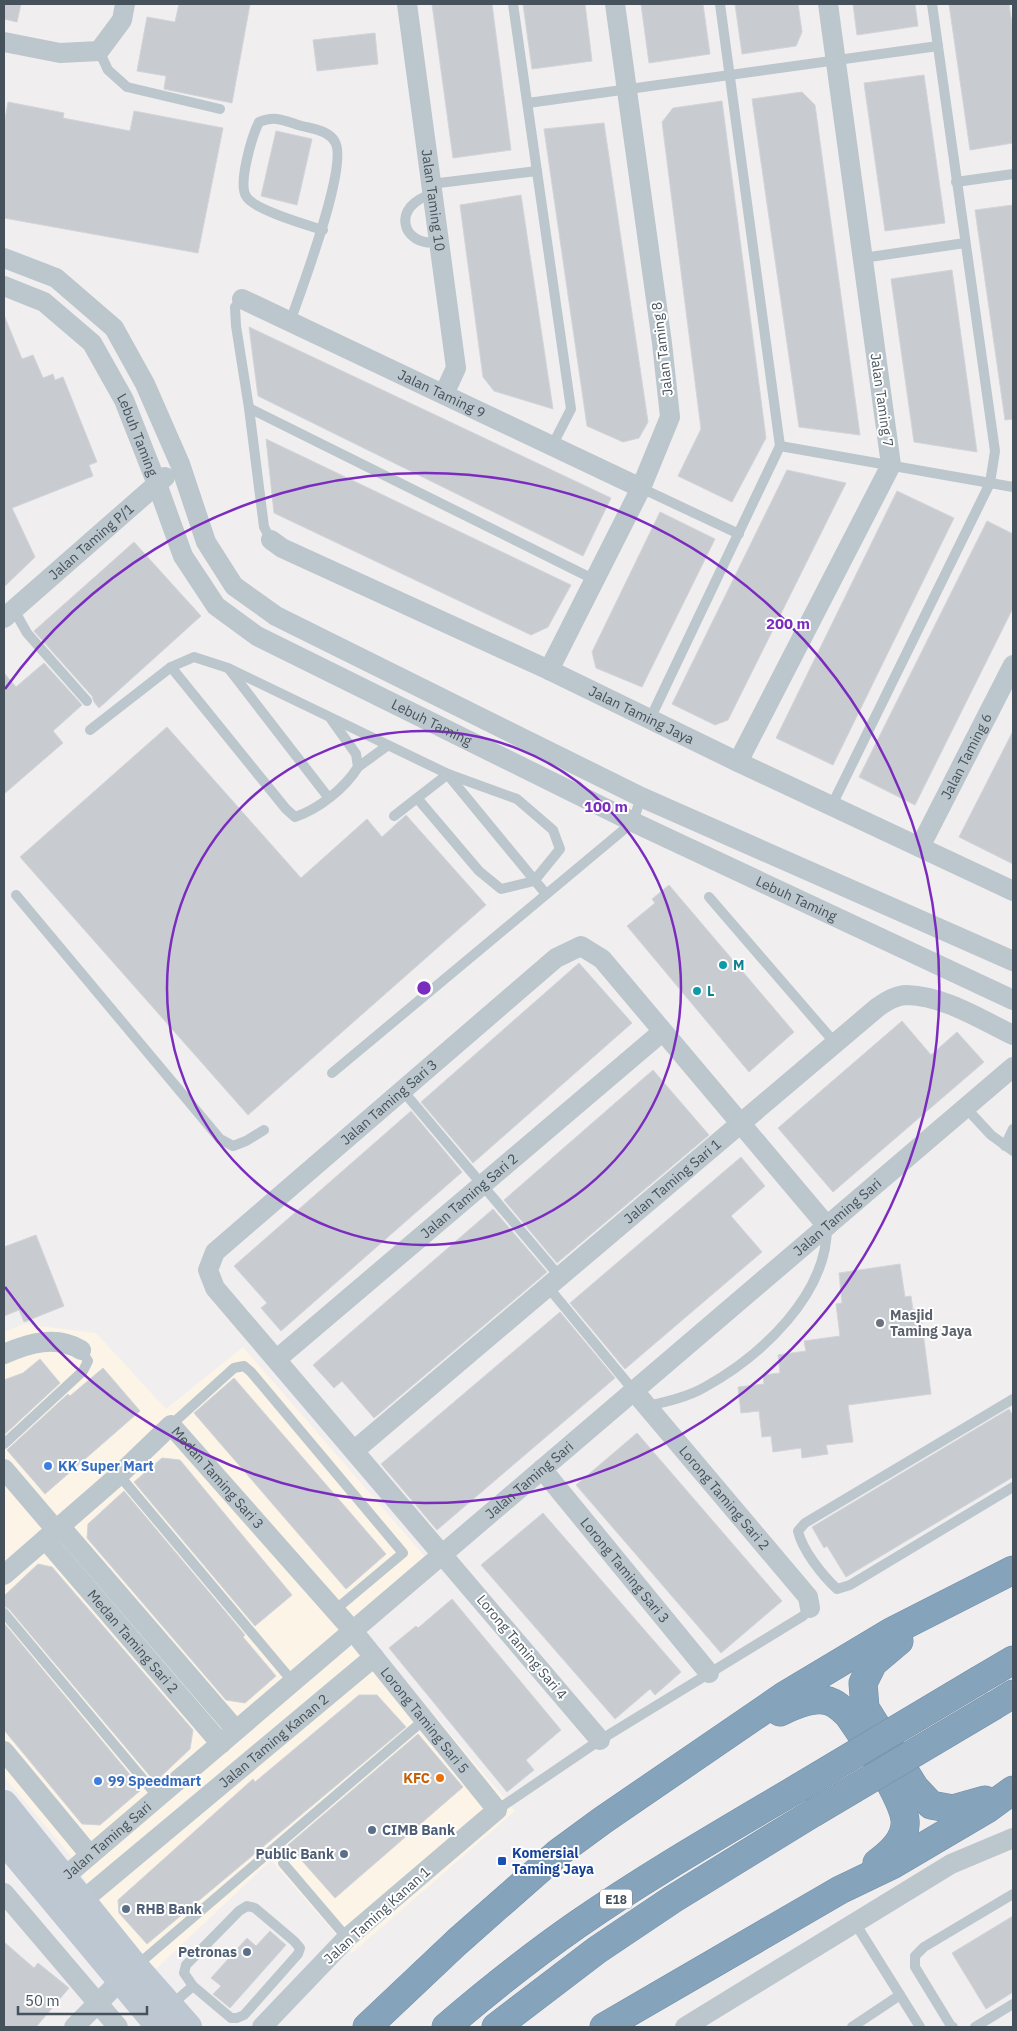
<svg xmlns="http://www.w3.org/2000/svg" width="1017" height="2031" font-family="'IBM Plex Sans',sans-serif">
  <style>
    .commercial { fill: #fbf4e7 }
    .building { fill: #c8cbd0; stroke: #d2d4d9 }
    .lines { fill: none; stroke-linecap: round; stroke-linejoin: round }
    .highway-casing { stroke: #728fa8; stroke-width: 29 }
    .lane { stroke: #bcc6cd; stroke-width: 10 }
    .street { stroke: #bcc6cd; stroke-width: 20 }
    .secondary { stroke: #bcc7d1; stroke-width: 28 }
    .highway { stroke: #86a3bc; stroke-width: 28 }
    .highway-bridge-casing { stroke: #728fa8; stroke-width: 29; stroke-linecap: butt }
    .highway-bridge { stroke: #86a3bc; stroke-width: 28 }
    .ring { fill: none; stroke: #7b2cbf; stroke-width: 2.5 }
    .culture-dot { fill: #0f9aa8; stroke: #fff; stroke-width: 2 }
    .worship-dot { fill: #6b7280; stroke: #fff; stroke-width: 2 }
    .shop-dot { fill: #3f7fe0; stroke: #fff; stroke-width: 2 }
    .food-dot { fill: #e8710a; stroke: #fff; stroke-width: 2 }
    .service-dot { fill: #5c6f8a; stroke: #fff; stroke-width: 2 }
    .transit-dot { fill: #1a4fb4; stroke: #fff; stroke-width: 2 }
    .labels { text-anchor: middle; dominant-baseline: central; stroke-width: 4; stroke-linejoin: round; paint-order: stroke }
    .shield { fill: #fff; stroke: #7e868c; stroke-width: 1 }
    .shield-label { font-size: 12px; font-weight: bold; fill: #46525b }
    .street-label { font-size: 14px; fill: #46525b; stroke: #fff }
    .culture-label { font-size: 14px; font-weight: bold; fill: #0d838f; stroke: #fff; text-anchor: start }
    .worship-label { font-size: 14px; font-weight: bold; fill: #5b616d; stroke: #fff; text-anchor: start }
    .shop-label { font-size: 14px; font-weight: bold; fill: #366cbe; stroke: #fff; text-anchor: start }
    .food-label { font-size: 14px; font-weight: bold; fill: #c56008; stroke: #fff; text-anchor: end }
    .service-label { font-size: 14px; font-weight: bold; fill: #4e5e75; stroke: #fff; text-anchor: start }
    .transit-label { font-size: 14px; font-weight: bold; fill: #164399; stroke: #fff; text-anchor: start }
    .centre { fill: #7b2cbf; stroke: #fff; stroke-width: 2.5 }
    .ring-label { font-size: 15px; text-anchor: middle; font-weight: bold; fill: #7b2cbf; stroke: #fff; stroke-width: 4; stroke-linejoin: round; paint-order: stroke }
  </style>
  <rect width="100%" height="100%" fill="#f0eeee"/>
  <path class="commercial" d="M 24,1324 L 96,1333 L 166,1409 L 243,1347 L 427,1559 L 353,1618 L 515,1811 L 352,1953 L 271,1860 L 156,1969 L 102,1907 L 70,1855 L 4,1777 L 4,1332 Z"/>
  <g class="building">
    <path d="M 4,4 L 21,4 L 17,22 L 4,19 Z"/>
    <path d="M 179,4 L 250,4 L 232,103 L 164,89 L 166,76 L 137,71 L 147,17 L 175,22 Z"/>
    <path d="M 432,4 L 492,4 L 511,150 L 453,158 Z"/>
    <path d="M 523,4 L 585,4 L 592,61 L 532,69 Z"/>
    <path d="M 641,4 L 703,4 L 710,54 L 649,63 Z"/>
    <path d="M 735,4 L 798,4 L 802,32 L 796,46 L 742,54 Z"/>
    <path d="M 853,4 L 915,4 L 918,26 L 857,35 Z"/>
    <path d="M 949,4 L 1009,4 L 1013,30 L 1013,143 L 970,150 Z"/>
    <path d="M 375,33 L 378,64 L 317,71 L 313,40 Z"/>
    <path d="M 924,75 L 945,223 L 885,231 L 864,83 Z"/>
    <path d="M 802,92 L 815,105 L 860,435 L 799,427 L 752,99 Z"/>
    <path d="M 722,101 L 766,438 L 732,502 L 678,476 L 701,429 L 662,122 L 673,108 Z"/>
    <path d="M 8,102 L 64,113 L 63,118 L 130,131 L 134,111 L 223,128 L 198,253 L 4,218 L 4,125 Z"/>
    <path d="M 604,123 L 648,422 L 639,438 L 623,442 L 587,426 L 544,129 Z"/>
    <path d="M 276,131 L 312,139 L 297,205 L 261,196 Z"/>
    <path d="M 521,195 L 553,409 L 494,391 L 483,377 L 460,205 Z"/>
    <path d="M 1013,205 L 1013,419 L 1005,420 L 975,210 Z"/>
    <path d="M 952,270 L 977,452 L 914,442 L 891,279 Z"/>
    <path d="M 4,315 L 22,359 L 33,355 L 43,378 L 53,374 L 55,380 L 63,377 L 97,462 L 89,465 L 93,476 L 12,508 L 35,557 L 4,587 Z"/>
    <path d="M 249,327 L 611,498 L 583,556 L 258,396 Z"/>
    <path d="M 266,439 L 571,585 L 548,627 L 531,635 L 274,513 Z"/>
    <path d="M 787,470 L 846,483 L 728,720 L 715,725 L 672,704 Z"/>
    <path d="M 897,491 L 954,518 L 833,765 L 776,738 Z"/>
    <path d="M 660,512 L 715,539 L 642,687 L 596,668 L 592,652 Z"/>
    <path d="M 987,521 L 1013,534 L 1013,608 L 915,805 L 859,777 Z"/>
    <path d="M 134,542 L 201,616 L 99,708 L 94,702 L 92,696 L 34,631 Z"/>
    <path d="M 44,663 L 82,705 L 53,731 L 63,743 L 4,794 L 4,673 L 16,687 Z"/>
    <path d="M 167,727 L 301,878 L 367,819 L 382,837 L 406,815 L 486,905 L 248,1115 L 20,857 Z"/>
    <path d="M 1013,731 L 1013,864 L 959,837 Z"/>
    <path d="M 669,885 L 794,1032 L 749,1072 L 627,926 L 655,903 L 652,899 Z"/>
    <path d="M 579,963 L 632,1023 L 473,1163 L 421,1102 Z"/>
    <path d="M 902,1021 L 931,1055 L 957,1032 L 984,1062 L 833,1192 L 778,1128 Z"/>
    <path d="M 653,1070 L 709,1135 L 557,1263 L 504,1200 Z"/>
    <path d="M 411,1111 L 462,1172 L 281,1331 L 261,1308 L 267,1303 L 234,1266 Z"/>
    <path d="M 741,1157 L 765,1186 L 731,1216 L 762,1252 L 625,1369 L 570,1303 Z"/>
    <path d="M 493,1209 L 547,1272 L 374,1418 L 342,1381 L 334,1388 L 313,1365 Z"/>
    <path d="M 36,1235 L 64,1306 L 24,1322 L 19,1310 L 4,1316 L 4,1247 Z"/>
    <path d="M 900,1264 L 905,1297 L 911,1296 L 913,1310 L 920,1309 L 931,1394 L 848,1405 L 853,1442 L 826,1445 L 828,1454 L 802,1458 L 801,1448 L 773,1452 L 771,1436 L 762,1437 L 759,1411 L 741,1413 L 738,1387 L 764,1384 L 763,1375 L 780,1373 L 778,1355 L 806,1351 L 804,1341 L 840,1336 L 836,1304 L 842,1303 L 839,1273 Z"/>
    <path d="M 560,1312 L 615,1378 L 437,1530 L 381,1464 Z"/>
    <path d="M 40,1359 L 60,1383 L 4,1435 L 4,1380 L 23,1373 Z"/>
    <path d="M 103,1368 L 140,1411 L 45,1494 L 7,1450 L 68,1394 L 70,1396 Z"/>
    <path d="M 234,1378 L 386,1554 L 346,1589 L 194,1413 Z"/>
    <path d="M 1009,1409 L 1013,1416 L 1013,1477 L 846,1577 L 827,1546 L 824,1548 L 812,1527 Z"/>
    <path d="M 637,1433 L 782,1601 L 721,1653 L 576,1485 Z"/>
    <path d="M 162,1458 L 180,1460 L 292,1595 L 255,1626 L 134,1482 Z"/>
    <path d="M 124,1491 L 245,1635 L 243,1637 L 276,1676 L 245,1703 L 226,1700 L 87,1538 L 88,1524 Z"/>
    <path d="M 543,1513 L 681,1672 L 655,1695 L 650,1689 L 615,1719 L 481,1565 Z"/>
    <path d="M 38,1564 L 52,1567 L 193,1730 L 190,1749 L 155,1782 L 9,1609 L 4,1606 L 4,1596 Z"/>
    <path d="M 452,1599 L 561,1730 L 526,1760 L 534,1770 L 507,1792 L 389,1648 L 416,1626 L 418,1628 Z"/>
    <path d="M 4,1623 L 142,1789 L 100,1825 L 82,1824 L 4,1730 Z"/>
    <path d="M 359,1695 L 377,1695 L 406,1727 L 147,1944 L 119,1913 L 118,1900 L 253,1779 L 255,1782 Z"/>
    <path d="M 418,1734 L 463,1787 L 335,1898 L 288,1845 Z"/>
    <path d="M 1013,1916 L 1013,1992 L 986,2009 L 952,1953 Z"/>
    <path d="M 270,1931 L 286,1945 L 230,2008 L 213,1994 L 221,1986 L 211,1978 L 247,1938 L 256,1946 Z"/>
    <path d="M 4,1942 L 34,1968 L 38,1963 L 69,1988 L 36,2027 L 4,2027 Z"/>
  </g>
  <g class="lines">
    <g class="highway-casing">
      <g id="highway">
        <path d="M 899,1641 L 873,1663 L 863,1683 L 865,1708 L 915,1788 L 931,1805 L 953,1809 L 985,1800"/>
        <path d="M 979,1680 L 1013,1660"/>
        <path d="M 995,1705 L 1013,1694"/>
        <path d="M 780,1712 C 794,1705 815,1695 831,1702 C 837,1704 848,1714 851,1719 C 865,1739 903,1799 905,1820 C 907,1839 891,1853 877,1863"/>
        <path d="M 367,2027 L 457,1942 L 558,1853 L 603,1820 L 784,1696 L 891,1632 L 1013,1570"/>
        <path d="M 446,2027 C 488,1991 532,1956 578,1924 C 649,1875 724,1832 798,1788"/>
        <path d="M 496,2027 L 597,1950 L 673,1899 L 813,1813"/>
        <path d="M 604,2027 L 840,1890 L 892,1865 L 987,1809 L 1013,1790"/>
      </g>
    </g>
    <g class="lane">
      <path d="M 513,4 L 571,409 L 552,446"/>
      <path d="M 99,51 L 108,70 L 127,87 L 220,109"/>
      <path d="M 528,103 L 938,46"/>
      <path d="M 956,182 L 1013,174"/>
      <path d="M 431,184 L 537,171"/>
      <path d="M 433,194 C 390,205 401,248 439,242"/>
      <path d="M 863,258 L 965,243"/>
      <path d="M 242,299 L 235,307 L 236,326 L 249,408 L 264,527 L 271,540"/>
      <path d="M 290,322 C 300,293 349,165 335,142 C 329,131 314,129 302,126 C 285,121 276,115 259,122 C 252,136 238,183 246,196 C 252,209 307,225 323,230"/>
      <path d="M 249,408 L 595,580"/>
      <path d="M 780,446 L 1013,487"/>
      <path d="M 641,488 L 739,534"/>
      <path d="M 14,610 L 27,633 L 87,701"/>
      <path d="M 171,667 L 286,809 L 295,817 C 319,809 345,788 358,767 L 356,754 L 331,719"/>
      <path d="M 229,669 L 328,797"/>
      <path d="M 650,719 L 780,446 L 720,4"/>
      <path d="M 90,730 L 171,667 L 194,657 L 228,668 L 448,774 L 517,799 L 553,830 L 560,849 L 534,881 L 501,889 L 479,871 L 417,798"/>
      <path d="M 358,767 L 387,746"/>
      <path d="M 448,775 L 546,894"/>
      <path d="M 832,805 L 990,483 L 995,451 L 932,4"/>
      <path d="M 394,816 L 448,774"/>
      <path d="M 16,895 L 220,1139 L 233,1146 L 246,1141 L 264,1130"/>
      <path d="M 709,897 L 835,1043"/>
      <path d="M 332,1073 L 633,822 L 641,797"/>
      <path d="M 403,1091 L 560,1277"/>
      <path d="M 966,1108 L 991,1135 L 1013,1151"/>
      <path d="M 1005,1146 L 1013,1129"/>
      <path d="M 548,1287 L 634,1391"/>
      <path d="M 1013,1399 L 805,1523 L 798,1531 C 802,1550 823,1576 837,1589 L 850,1585 L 1013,1487"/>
      <path d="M 647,1406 C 666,1402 688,1397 705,1387 C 761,1356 827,1295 827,1227"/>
      <path d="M 171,1425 L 234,1368 L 244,1366 L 251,1372 L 403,1553 L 335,1610"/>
      <path d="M 4,1444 L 83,1371 L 88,1361 L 81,1350"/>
      <path d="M 119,1475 L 293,1682"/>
      <path d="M 4,1613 L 158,1797"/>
      <path d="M 497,1810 L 600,1740 L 803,1616 L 810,1608"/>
      <path d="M 283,1863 L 347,1938"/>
      <path d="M 855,1923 L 920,2027"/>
      <path d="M 135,1967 L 425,1719"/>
      <path d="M 170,2006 L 193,1986 L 184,1973 L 186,1965 L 239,1911 L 247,1906 L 255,1908 L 294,1941 L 300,1948 L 298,1954 L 244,2015 L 237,2018 L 231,2018 L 193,1986"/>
      <path d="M 852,2027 L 900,1995"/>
      <path d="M 953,2027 L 951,2026 L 915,1967 L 915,1956 L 924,1947 L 1013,1894"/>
      <path d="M 975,2027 L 1013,2004"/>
    </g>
    <g class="street">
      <path id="s1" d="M 407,4 L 456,368 L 444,394"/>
      <path d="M 4,42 L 60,53 L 99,51 L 122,20 L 125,4"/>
      <path d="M 4,258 L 56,278 L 114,328 L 145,384 L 180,464 L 206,542 L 234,586 L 276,616 L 641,797 L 1013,961"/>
      <path id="s2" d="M 4,286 L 44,302 L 92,343 L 124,400 L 157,484 L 183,556 L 216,606 L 257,636 L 633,822 L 1013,1000"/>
      <path id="s3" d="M 242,299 L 641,488"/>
      <path id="s4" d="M 271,540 L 282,548 L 549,670 L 738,762 L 1013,891"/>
      <path id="s5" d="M 4,618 L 165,477"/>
      <path d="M 549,670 L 641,488 L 670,417 L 662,343 L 615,4"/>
      <path d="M 738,762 L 891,465 L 828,4"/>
      <path id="s6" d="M 920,847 L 1013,665"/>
      <path d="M 4,1354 C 29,1343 56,1335 81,1350"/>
      <path id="s7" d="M 277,1359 L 662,1032"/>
      <path id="s8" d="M 634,1391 L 808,1597 L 810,1608"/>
      <path id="s9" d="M 355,1450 L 878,1007 C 887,1001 896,995 907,995 C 944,996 980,1019 1013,1035"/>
      <path d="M 4,1469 L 56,1530"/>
      <path id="s10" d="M 542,1469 L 709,1673"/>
      <path d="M 60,1526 L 236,1730"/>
      <path id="s11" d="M 45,1539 L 221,1744"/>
      <path id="s12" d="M 4,1575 L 119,1475 L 171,1425 L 353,1631 L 497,1810 L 347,1938 L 262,2027"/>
      <path id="s13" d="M 600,1740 L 215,1288 L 208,1270 L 215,1252 L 556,958 L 581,946 L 602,959 L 827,1226"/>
      <path d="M 4,1751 L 90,1855"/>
      <path id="s14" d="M 54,1886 L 1013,1067"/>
      <path d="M 4,1893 L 118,2027"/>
      <path id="s15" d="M 82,1901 L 374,1657"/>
      <path d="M 74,2027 L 130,1971"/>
      <path d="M 685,2027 L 951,1864 L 1013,1838"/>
    </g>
    <g class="secondary">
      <path d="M 4,1804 L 135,1967 L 188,2027"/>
      <path d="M 4,1840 L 160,2027"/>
    </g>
    <use href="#highway" class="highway"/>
    <g class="highway-bridge-casing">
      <g id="highway-bridge">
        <path d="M 798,1788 L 979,1680"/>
        <path d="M 813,1813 L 995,1705"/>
      </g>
    </g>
    <use href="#highway-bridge" class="highway-bridge"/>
  </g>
  <g class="ring">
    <circle cx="424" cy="988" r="257"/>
    <path d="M5 689A515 515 0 1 1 5 1287"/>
  </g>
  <g class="culture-dot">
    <circle cx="723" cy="965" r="5"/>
    <circle cx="697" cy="991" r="5"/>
  </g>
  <circle class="worship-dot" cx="880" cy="1323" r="5"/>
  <g class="shop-dot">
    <circle cx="48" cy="1466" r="5"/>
    <circle cx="98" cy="1781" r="5"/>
  </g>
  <circle class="food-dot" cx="440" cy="1778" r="5"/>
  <g class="service-dot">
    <circle cx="372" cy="1830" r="5"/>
    <circle cx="344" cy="1854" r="5"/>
    <circle cx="126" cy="1909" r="5"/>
    <circle cx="247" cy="1952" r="5"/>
  </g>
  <rect class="transit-dot" x="497" y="1856" width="10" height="10" rx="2.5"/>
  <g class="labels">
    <rect class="shield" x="600" y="1889.5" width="32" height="19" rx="4"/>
    <g class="shield-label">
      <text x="616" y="1899">E18</text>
    </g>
    <g class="street-label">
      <text stroke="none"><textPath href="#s1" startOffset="198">Jalan Taming 10</textPath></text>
      <text transform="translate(662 349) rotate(-97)">Jalan Taming 8</text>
      <text stroke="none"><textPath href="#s3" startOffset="221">Jalan Taming 9</textPath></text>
      <text transform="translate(882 400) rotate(82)">Jalan Taming 7</text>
      <text stroke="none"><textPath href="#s2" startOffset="209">Lebuh Taming</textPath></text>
      <text stroke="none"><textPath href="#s5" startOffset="116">Jalan Taming P/1</textPath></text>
      <text stroke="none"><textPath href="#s4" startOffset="410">Jalan Taming Jaya</textPath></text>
      <text stroke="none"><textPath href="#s2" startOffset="644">Lebuh Taming</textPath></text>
      <text stroke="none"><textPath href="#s6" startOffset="102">Jalan Taming 6</textPath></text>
      <text stroke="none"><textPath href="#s2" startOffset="1049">Lebuh Taming</textPath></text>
      <text stroke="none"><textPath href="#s13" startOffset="862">Jalan Taming Sari 3</textPath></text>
      <text stroke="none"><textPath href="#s9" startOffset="416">Jalan Taming Sari 1</textPath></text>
      <text stroke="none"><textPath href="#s7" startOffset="252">Jalan Taming Sari 2</textPath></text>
      <text stroke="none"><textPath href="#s14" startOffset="1030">Jalan Taming Sari</textPath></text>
      <text stroke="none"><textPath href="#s12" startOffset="295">Medan Taming Sari 3</textPath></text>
      <text stroke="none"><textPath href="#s14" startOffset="625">Jalan Taming Sari</textPath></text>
      <text stroke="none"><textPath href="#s8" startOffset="140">Lorong Taming Sari 2</textPath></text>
      <text stroke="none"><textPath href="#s10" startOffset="131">Lorong Taming Sari 3</textPath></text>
      <text stroke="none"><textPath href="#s11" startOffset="135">Medan Taming Sari 2</textPath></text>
      <text transform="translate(522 1647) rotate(50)">Lorong Taming Sari 4</text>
      <text stroke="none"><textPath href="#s12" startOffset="614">Lorong Taming Sari 5</textPath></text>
      <text stroke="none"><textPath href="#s15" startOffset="250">Jalan Taming Kanan 2</textPath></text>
      <text stroke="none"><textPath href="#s14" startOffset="70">Jalan Taming Sari</textPath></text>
      <text transform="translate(377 1915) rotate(-42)">Jalan Taming Kanan 1</text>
    </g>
    <g class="culture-label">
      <text x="733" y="965">M</text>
      <text x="707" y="991">L</text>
    </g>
    <g class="worship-label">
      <text x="890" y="1315">Masjid<tspan x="890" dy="16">Taming Jaya</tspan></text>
    </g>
    <g class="shop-label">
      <text x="58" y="1466">KK Super Mart</text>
      <text x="108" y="1781">99 Speedmart</text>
    </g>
    <g class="food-label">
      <text x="430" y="1778">KFC</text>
    </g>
    <g class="service-label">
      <text x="382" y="1830">CIMB Bank</text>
      <text x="334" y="1854" text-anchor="end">Public Bank</text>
      <text x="136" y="1909">RHB Bank</text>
      <text x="237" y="1952" text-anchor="end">Petronas</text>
    </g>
    <g class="transit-label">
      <text x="512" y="1853">Komersial<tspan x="512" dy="16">Taming Jaya</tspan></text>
    </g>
  </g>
  <circle cx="424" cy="988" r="8" class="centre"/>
  <g class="ring-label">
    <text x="788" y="629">200 m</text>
    <text x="606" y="812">100 m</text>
  </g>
  <rect width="1017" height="2031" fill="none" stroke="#46525b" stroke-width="10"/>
  <path d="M18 2006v8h129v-8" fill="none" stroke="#46525b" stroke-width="2.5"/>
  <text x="25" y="2006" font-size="15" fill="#46525b" stroke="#ffffff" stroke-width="4" paint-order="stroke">50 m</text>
</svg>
